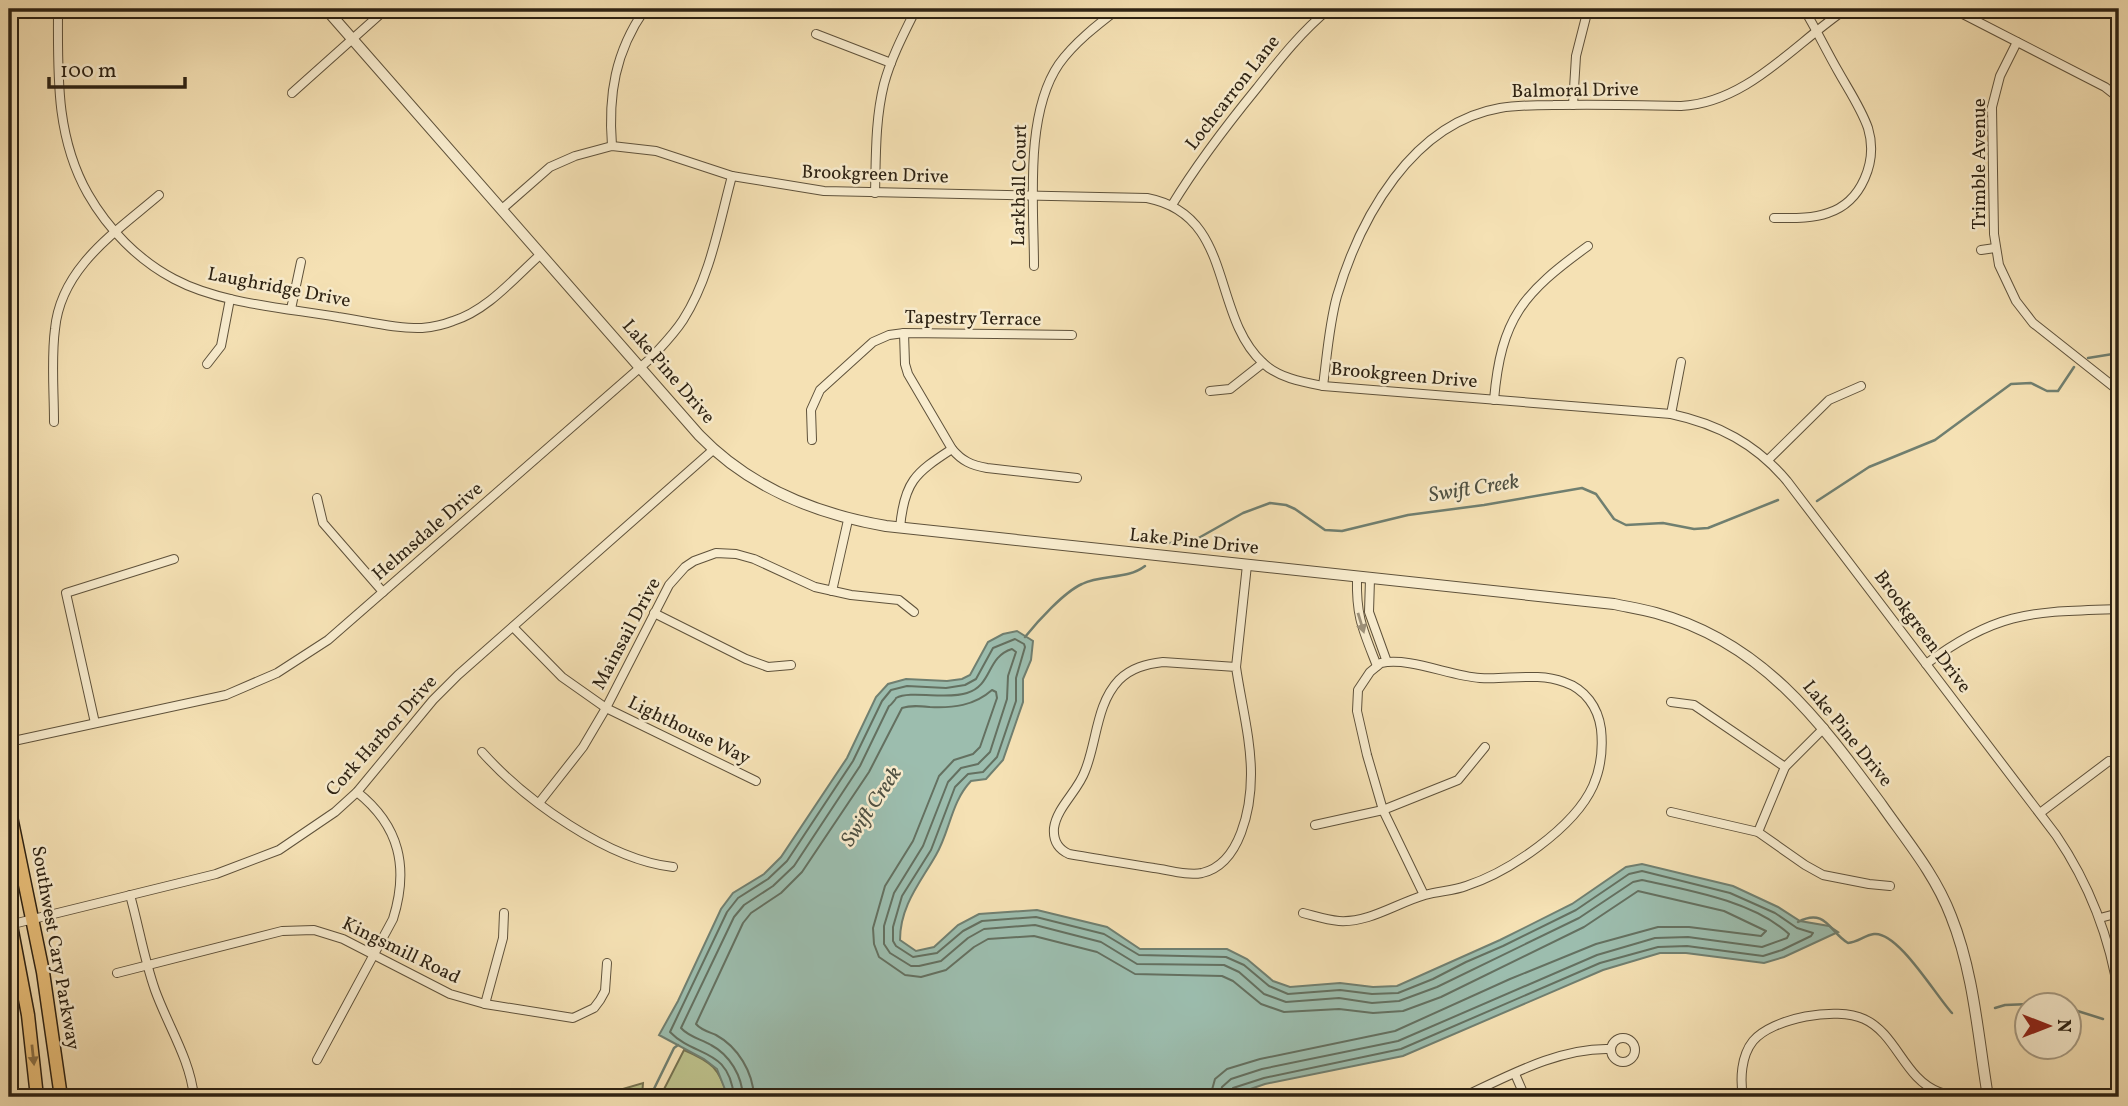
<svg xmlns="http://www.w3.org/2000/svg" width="2128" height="1106" font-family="Vollkorn,serif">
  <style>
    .green { fill: #bdc28c; stroke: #757250; stroke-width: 2 }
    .water { fill: #9cbdae; stroke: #707f70; stroke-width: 2 }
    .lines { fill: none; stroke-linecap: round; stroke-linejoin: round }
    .shore { stroke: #647060; stroke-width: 2 }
    .stream { stroke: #707f70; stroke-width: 2.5 }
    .minor-casing { stroke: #5f523b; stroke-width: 10 }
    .tertiary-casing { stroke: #5f523b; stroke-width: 12 }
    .primary-casing { stroke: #2d2213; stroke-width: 15 }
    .minor { stroke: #f8ecce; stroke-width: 8 }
    .tertiary { stroke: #f8ecce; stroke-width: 10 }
    .primary { stroke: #eac07a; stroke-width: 12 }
    .oneway { fill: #9d917a }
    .oneway2 { fill: #8c7146 }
    .labels { text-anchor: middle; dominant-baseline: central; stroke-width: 5; stroke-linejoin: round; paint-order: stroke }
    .street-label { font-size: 19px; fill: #2d2213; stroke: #f8ecce }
    .water-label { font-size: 21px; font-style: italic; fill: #4e5042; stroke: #f8ecce }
  </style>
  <rect width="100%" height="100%" fill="#f5e1b4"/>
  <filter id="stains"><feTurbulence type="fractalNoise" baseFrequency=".00286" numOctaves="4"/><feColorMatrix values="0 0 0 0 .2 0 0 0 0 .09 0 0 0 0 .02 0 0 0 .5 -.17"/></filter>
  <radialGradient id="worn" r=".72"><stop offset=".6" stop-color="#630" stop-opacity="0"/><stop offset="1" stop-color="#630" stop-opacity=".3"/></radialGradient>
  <g class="green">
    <path d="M 684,1050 C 712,1062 719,1068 728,1097 L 660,1097 Z"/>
    <path d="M 643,1083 L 642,1097 L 520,1097 L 616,1091 Z"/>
  </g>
  <path class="water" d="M 1017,631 L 1033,641 L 1031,660 L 1023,679 L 1023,702 L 1003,760 L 986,779 L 971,781 C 951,802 950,831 936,855 C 920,883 900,906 900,940 L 916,951 L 934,947 L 958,925 L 979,914 L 1037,910 L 1107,927 L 1140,949 L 1227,949 L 1247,959 L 1273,981 L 1290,987 L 1340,983 L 1373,987 L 1397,986 L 1500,940 L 1572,904 L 1626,867 L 1642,864 L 1733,886 L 1778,907 L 1800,921 L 1829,926 L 1838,932 L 1784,957 L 1764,963 L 1686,953 L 1660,953 L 1603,970 L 1403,1056 L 1265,1084 L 1227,1097 L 728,1097 L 717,1069 L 704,1059 L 659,1035 L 678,1001 L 721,909 L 733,893 L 764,874 L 781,857 L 847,758 L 876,697 L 888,684 L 906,679 L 947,681 L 962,679 L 970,675 L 988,642 L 1003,634 Z"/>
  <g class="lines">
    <g class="shore">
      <path d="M 734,1097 C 729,1047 695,1058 670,1032 L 727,912 L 738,898 L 768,879 L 787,861 L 853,761 L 882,701 L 891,690 L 907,686 L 946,688 L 965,685 L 976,679 L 993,648 L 1015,639 L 1024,644 L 1025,647 L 1016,678 L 1016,701 L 997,757 L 983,772 L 968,774 L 955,787 L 931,850 L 902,896 L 893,927 L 893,941 L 896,946 L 913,957 L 937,953 L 963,931 L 982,921 L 1036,917 L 1104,934 L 1139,955 L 1226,957 L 1244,965 L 1269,986 L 1288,994 L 1340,990 L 1372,994 L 1398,993 L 1433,979 L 1466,962 L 1503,946 L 1576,910 L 1629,874 L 1642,871 L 1730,893 L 1775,913 L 1797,928 L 1813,933 L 1811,936 L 1782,950 L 1763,956 L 1687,946 L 1658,947 L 1600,963 L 1401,1049 L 1264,1078 L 1233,1088 L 1229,1097"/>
      <path d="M 743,1097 C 742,1076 730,1055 711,1045 C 701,1039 689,1037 681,1028 L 734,917 L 744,905 L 773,886 L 794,866 L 860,766 L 889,706 C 890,706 896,699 896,698 C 910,690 948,700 967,693 C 993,685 986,657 1012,649 L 1016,652 L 1008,676 L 1007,699 L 990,752 L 978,764 L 961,768 L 948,782 L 923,846 L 894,893 L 884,926 L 884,944 L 890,953 L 911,966 L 919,966 L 941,961 L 968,938 L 984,929 L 1035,925 L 1101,942 L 1137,964 L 1224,965 L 1239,972 L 1264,994 L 1286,1002 L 1339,998 L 1372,1003 L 1399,1001 L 1437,987 L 1579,918 L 1633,882 L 1642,880 C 1688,890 1753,901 1789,934 L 1787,938 L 1762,947 L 1688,937 L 1655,938 L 1597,955 L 1398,1041 L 1262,1069 L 1231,1079 L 1222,1087 L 1220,1097"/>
      <path d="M 754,1097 C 753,1072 738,1047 716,1035 C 709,1032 701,1030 696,1024 L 743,923 L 751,913 L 781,893 L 802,872 L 869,772 L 902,708 C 911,705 920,706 930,707 C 953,708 974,706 992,690 L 996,692 L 997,698 L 980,747 L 973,754 L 954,760 L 939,776 L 913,841 L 885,886 L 873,928 L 874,944 L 879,957 L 905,975 L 921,977 L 946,970 L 974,947 L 988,939 L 1034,936 L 1097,952 L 1135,974 L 1222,976 L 1233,981 L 1261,1004 L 1284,1012 L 1339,1009 L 1373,1013 L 1403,1011 L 1441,997 L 1584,927 L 1638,891 L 1724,911 L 1766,931 L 1761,936 L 1689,927 L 1658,927 L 1596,944 L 1510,979 L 1395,1031 L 1260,1059 L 1227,1069 L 1215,1079 L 1210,1097"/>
    </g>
    <g class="stream">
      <path d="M 2088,358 L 2119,353"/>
      <path d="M 1817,501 L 1869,467 L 1935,440 L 2011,384 L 2031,383 L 2047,391 L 2058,391 L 2074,367"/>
      <path d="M 1170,543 L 1195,540 L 1243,513 L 1270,503 L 1286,505 L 1295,509 L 1325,530 L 1342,531 L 1408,515 L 1484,505 L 1582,488 L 1596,494 L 1614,519 L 1626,525 L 1663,523 L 1694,529 L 1708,528 L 1778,500"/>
      <path d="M 1025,637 C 1037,622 1064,592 1082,584 C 1102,574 1127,580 1145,566"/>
      <path d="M 1798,922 C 1826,907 1830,933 1848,943 C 1858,942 1865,935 1874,934 C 1898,931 1936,996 1952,1013"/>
      <path d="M 1995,1008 L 2005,1005 L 2030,1004"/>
      <path d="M 2068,1008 L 2103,1019"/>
      <path d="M 650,1097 L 674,1048 L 678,1045"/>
    </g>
    <g class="minor-casing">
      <g id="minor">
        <path d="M 58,9 C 58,73 55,136 88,194 C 108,229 138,260 174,279 C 221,304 286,308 338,317 C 366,321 395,329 422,328 C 433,327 443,325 453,321 C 488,310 514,278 541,254"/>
        <path d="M 1953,9 L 2105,87 L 2119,98"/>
        <path d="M 816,34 L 891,63"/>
        <path d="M 2017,42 L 2000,76 L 1992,107 L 1994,234 L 1999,265 L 2016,301 L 2033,323 L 2119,391"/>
        <path d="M 292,93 L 386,9"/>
        <path d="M 1573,105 L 1576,56 L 1588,9"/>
        <path d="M 612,146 C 608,95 615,52 645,9"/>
        <path d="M 875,193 C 876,157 875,120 884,84 C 891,58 904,33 916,9"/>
        <path d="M 1172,205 C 1197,164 1226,126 1257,88 C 1280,59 1301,32 1329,9"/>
        <path d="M 502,209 L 550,167 L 575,156 L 612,146 L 656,151 L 732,176 L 824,191 L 1147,198 C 1235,215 1210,314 1263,363 C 1279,378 1302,382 1323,386 L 1671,414 C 1718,424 1756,444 1787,481 L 2056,835 C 2090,885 2110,937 2119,997"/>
        <path d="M 1774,218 C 1792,218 1811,219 1828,213 C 1862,202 1878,161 1868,128 C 1861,108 1848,89 1838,71 C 1826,50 1816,29 1804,9"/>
        <path d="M 1981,250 L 1995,248"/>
        <path d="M 1034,266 C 1034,206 1024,115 1059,64 C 1074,43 1097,25 1118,9"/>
        <path d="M 291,309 L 301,262"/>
        <path d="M 904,333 L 905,364 L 908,374 L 952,449 C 962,461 971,465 987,468 L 1077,478"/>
        <path d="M 207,364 L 221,346 L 230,299"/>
        <path d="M 1323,386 C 1327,356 1329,325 1337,296 C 1360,218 1412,123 1500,108 C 1518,105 1536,105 1553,105 C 1596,104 1639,105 1681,106 C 1747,103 1794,44 1846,9"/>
        <path d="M 1210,391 L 1230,389 L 1263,363"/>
        <path d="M 1494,400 C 1501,318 1523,293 1588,246"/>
        <path d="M 1671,414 L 1681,362"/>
        <path d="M 54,422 C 54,391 51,359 55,329 C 61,267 116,232 159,195"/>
        <path d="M 812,440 L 811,410 L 820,390 L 873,342 L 889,335 L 904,333 L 1072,335"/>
        <path d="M 1768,460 L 1829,400 L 1861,386"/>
        <path d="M 317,498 L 323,523 L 383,592"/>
        <path d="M 900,528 C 904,482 915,473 952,449"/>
        <path d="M 1357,578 C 1356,617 1363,630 1377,666"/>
        <path d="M 1370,579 L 1369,612 L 1387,662"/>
        <path d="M 832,591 L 848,520"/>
        <path d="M 654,613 L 746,659 L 768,667 L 791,665"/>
        <path d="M 513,627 L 562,677 L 606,708 L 756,781"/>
        <path d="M 1163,662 L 1236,667 C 1241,702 1251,739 1251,774 C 1251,807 1241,864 1202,873 C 1187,876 1169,870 1154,868 C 1125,863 1097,859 1069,854 C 1058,849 1053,840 1054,828 C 1057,807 1078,791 1085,771 C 1097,742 1096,704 1119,680 C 1131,668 1146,664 1163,662 Z"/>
        <path d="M 1926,664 C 1998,610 2033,612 2119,609"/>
        <path d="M 1236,667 L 1247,565"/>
        <path d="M 1671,702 L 1694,705 L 1785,767"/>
        <path d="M 95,723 L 66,593 L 174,559"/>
        <path d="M 9,742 L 226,695 L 277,673 L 328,640 L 651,358 C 662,346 674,334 683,320 C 710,278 719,224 732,176"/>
        <path d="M 482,752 C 525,800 608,860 673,867"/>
        <path d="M 539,803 L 583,747 L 606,708 L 669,585 L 685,567 L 694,561 L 716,553 L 736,554 L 754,559 L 815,587 L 851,595 L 899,600 L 914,612"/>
        <path d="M 1671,812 L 1758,832 L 1805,865 L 1823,875 L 1869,884 L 1890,886"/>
        <path d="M 2040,813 L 2109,761"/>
        <path d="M 1315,825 L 1383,810 L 1458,780 L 1485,747"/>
        <path d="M 1758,832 L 1785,767 L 1824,728"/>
        <path d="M 130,895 C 139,927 144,959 155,990 C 168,1026 190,1059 194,1097"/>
        <path d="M 1303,913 C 1315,916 1327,920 1339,921 C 1369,923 1397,903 1425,895 C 1439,891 1453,891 1466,886 C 1509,872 1574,828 1593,786 C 1601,768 1603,748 1601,729 C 1598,707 1585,689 1564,682 C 1538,672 1507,680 1480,678 C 1450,676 1410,657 1381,663 L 1370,672 L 1358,690 L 1357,711 L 1367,755 L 1383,810 L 1424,895"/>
        <path d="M 2100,918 L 2119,913"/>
        <path d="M 9,925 L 216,874 L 279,850 L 335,812 L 357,792 L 433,700 L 458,675 L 713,450"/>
        <path d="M 117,973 L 282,931 L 314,930 L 343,939 L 450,994 L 485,1004 L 573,1018 L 594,1008 L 600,1000 L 605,991 L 607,963"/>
        <path d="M 485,1004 L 503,938 L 504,913"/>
        <circle cx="1623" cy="1050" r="12"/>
        <path d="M 317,1060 L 393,919 C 409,868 400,826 357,792"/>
        <path d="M 1515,1074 L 1525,1097"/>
        <path d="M 1463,1097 C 1508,1076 1560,1047 1611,1049"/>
        <path d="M 1743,1097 C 1740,1079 1741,1056 1753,1041 C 1772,1018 1837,1006 1864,1019 C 1897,1034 1904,1079 1939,1092 C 1954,1098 1972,1094 1987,1092"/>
      </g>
    </g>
    <g class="tertiary-casing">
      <path id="tertiary" d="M 326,9 L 699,435 C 749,487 816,514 886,526 L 1614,604 C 1628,607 1642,609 1656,613 C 1762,642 1819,720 1881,804 C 1906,840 1935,874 1951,916 C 1974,973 1978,1037 1988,1097"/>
    </g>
    <g class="primary-casing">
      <g id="primary">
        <path d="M 9,807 L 43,972 L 61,1097"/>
        <path d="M 9,915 L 28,1015 L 37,1097"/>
      </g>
    </g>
    <use href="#minor" class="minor"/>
    <use href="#tertiary" class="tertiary"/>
    <use href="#primary" class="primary"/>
  </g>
  <defs><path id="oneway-solid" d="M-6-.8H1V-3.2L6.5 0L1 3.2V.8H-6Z" transform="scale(1.75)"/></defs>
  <use class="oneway" href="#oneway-solid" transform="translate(1361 623) rotate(73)"/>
  <use class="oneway2" href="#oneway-solid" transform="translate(33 1055) rotate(84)"/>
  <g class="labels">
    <g class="street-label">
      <text transform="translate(1575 91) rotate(-1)">Balmoral Drive</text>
      <text transform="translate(1233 93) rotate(-52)">Lochcarron Lane</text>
      <text transform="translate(1980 164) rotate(-90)">Trimble Avenue</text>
      <text transform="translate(875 175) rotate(2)">Brookgreen Drive</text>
      <text transform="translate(1020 185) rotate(-89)">Larkhall Court</text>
      <text transform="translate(279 288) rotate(11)">Laughridge Drive</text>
      <text transform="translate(973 319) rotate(1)">Tapestry Terrace</text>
      <text transform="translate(668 372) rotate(49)">Lake Pine Drive</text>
      <text transform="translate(1404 376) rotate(5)">Brookgreen Drive</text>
      <text transform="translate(428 532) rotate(-41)">Helmsdale Drive</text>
      <text transform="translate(1194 542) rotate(6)">Lake Pine Drive</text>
      <text transform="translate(1922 632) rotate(53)">Brookgreen Drive</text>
      <text transform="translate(627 634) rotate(-62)">Mainsail Drive</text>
      <text transform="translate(689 731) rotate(26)">Lighthouse Way</text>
      <text transform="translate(1847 734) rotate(51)">Lake Pine Drive</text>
      <text transform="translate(382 736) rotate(-48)">Cork Harbor Drive</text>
      <text transform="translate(55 948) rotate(80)">Southwest Cary Parkway</text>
      <text transform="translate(401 951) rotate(26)">Kingsmill Road</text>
    </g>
    <g class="water-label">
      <text transform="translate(1474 489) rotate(-9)">Swift Creek</text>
      <text transform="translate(872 807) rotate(-56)">Swift Creek</text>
    </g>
  </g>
  <rect width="2128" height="1106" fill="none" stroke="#f5e1b4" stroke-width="35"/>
  <rect x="10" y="10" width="2107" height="1085" fill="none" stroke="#2d2213" stroke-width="3.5"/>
  <rect x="18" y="18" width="2093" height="1071" fill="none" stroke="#2d2213" stroke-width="2"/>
  <g transform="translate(2048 1026) rotate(90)"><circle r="33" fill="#f8ecce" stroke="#a79b83" stroke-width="2"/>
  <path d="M0-5L12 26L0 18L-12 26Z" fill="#8f2418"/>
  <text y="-10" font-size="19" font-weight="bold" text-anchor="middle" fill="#2d2213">N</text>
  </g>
  <path d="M49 77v10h136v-10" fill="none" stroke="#2d2213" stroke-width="3.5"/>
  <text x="60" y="77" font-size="21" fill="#2d2213" stroke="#f8ecce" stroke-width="5" paint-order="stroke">100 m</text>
  <rect width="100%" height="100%" filter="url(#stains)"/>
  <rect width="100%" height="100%" fill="url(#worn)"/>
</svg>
